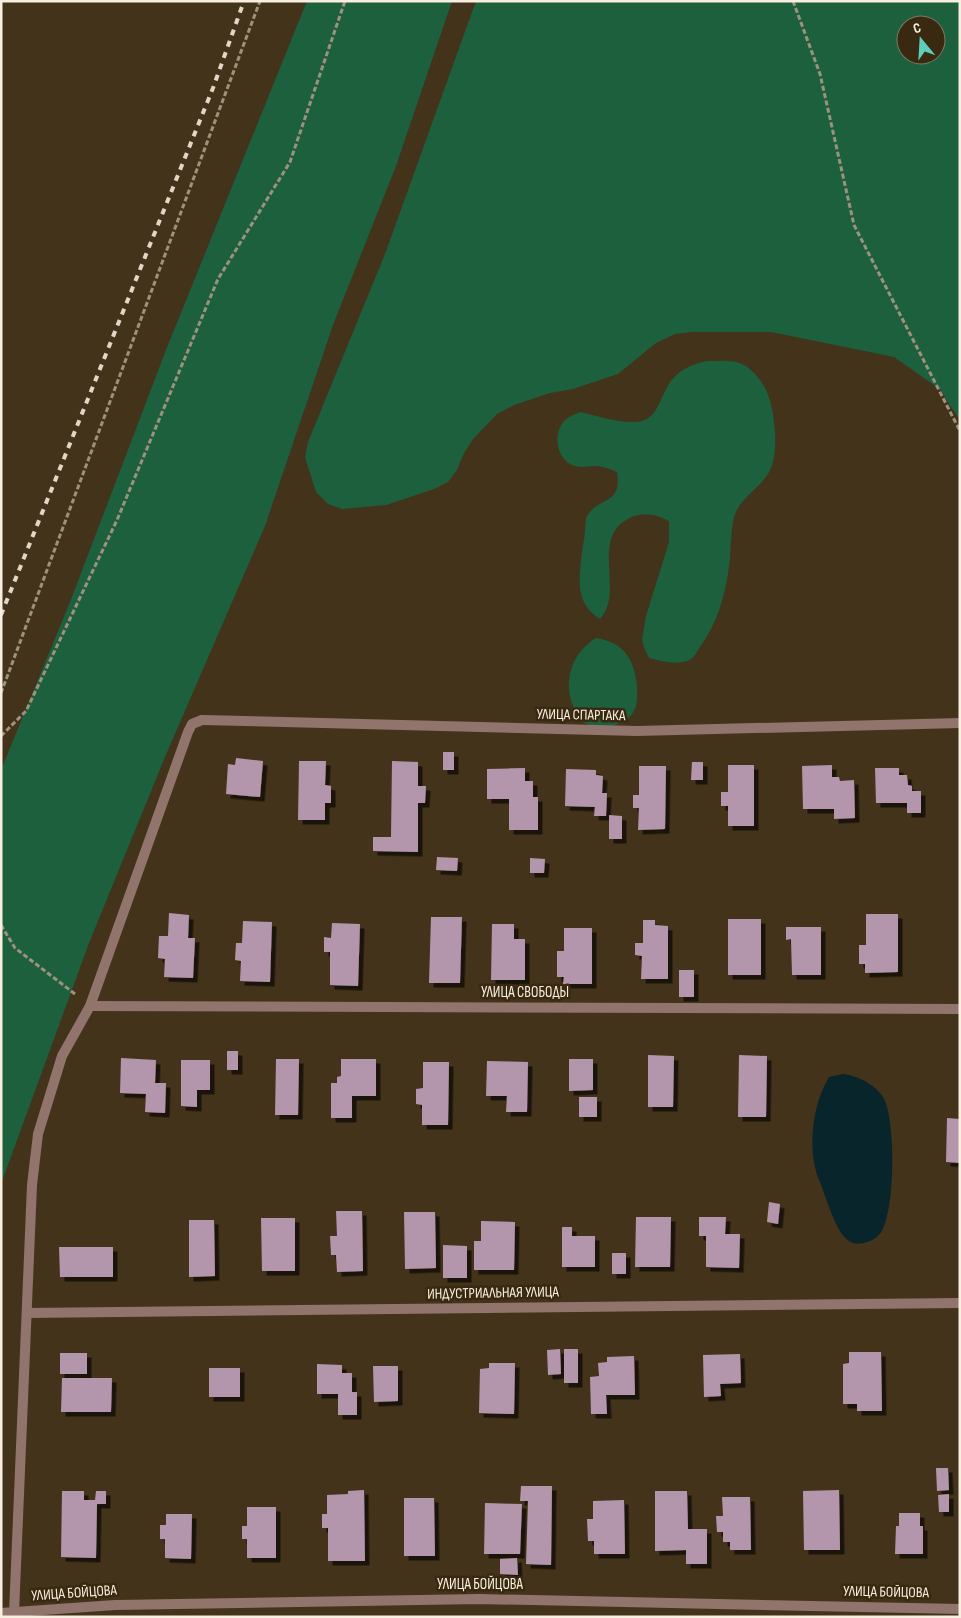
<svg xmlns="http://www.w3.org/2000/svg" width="961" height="1618" font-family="'Sofia Sans Condensed',sans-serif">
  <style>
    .green { fill: #1c603e; fill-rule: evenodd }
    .water { fill: #09252c }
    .building { fill: #b396ab; filter: url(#shadow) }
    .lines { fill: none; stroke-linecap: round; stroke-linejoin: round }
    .path { stroke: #9e917d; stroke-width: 3; stroke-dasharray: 5 2.5; stroke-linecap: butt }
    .service { stroke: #91746b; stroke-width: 10 }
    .minor { stroke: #91746b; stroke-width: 10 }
    .rail { stroke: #e2d7c7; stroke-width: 4; stroke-dasharray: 6 6; stroke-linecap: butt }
    .labels { text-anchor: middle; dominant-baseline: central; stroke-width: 5; stroke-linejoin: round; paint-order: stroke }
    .street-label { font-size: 15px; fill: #f9efe0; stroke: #382910 }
  </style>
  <defs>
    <filter id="shadow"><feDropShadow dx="4.5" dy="4.5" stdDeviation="0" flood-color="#0009"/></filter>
  </defs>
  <rect width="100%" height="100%" fill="#43331a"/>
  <g class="green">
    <path d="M 307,1 L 452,1 L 396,166 L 333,325 L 265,526 L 165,757 L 89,943 L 1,1184 L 1,770 L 70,602 L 166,350 Z"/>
    <path d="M 476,1 L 960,1 L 960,420 L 949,404 L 941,390 L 894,357 L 771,332 L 692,332 L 675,334 L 656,343 L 618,374 L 573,389 L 550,393 L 514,405 L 497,414 L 473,439 L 463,455 L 457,470 L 448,482 L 434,489 L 386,505 L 342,509 L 328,504 L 316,492 L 305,457 L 308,442 L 385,254 ZM 906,25 L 936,25 L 936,55 L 906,55 Z"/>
    <path d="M 707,361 C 719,361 734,359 744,365 C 753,370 762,381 766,390 C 775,409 780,454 769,472 C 760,489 740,497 734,517 C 731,531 731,544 730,558 C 727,588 719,620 702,644 C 697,651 695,658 687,661 C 675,665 661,661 649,658 L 645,650 L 642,640 L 646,616 L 669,542 L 669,521 C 655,514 642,511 628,519 C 590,539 625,592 600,619 C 572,602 580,572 583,545 C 585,536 585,527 586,518 C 596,496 623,507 617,472 C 610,469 602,466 595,466 C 588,466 581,468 575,466 C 557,462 552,434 564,421 C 568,417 575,414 581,412 C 597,416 625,425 642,421 C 659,416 661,394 671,381 C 680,369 692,364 707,361 Z"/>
    <path d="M 596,638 C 624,642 635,660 637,687 C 637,694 638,702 635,709 C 626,729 596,730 580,721 C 577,715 574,709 572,703 C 563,678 574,651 596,638 Z"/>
  </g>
  <path class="water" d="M 843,1074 C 858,1076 877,1085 884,1099 C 896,1123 895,1208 882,1231 C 878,1237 874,1240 867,1242 C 861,1244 855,1245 849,1241 C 835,1232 826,1196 819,1180 C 807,1150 812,1105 829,1077 Z"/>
  <g class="building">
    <rect x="443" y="752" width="11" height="18"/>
    <path d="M 236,758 L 263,761 L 260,797 L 226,794 L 228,764 L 235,765 Z"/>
    <path d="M 299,761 L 326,761 L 325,785 L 331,786 L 331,803 L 325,803 L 325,820 L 298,820 Z"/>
    <path d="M 392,761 L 418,762 L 418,786 L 426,786 L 425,803 L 418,803 L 418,852 L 373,851 L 373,837 L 391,837 Z"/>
    <path d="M 692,762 L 703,762 L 703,780 L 691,780 Z"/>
    <path d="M 728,765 L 754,765 L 754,826 L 728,826 L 728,806 L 721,806 L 721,792 L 728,792 Z"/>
    <path d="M 832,765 L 832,777 L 839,777 L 840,781 L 854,780 L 855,818 L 834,819 L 834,809 L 803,809 L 802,766 Z"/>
    <path d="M 639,766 L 666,766 L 665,829 L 638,830 L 639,808 L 633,808 L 633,795 L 639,795 Z"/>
    <path d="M 525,768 L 525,781 L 533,781 L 533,797 L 538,797 L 538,830 L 509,830 L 509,799 L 487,799 L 487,769 Z"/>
    <path d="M 875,768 L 899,768 L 899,775 L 907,775 L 908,785 L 912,786 L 912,791 L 921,791 L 921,813 L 907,813 L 907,803 L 876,803 Z"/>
    <path d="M 566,769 L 596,770 L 596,775 L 603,776 L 602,793 L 607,793 L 606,816 L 594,816 L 595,807 L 565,806 Z"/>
    <path d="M 609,815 L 622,816 L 622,839 L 609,839 Z"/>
    <path d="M 437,857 L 458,858 L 457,871 L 436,870 Z"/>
    <path d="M 530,858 L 545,859 L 544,873 L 530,873 Z"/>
    <path d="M 169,913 L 189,915 L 188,938 L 195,938 L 193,978 L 164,977 L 165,959 L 158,958 L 159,936 L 168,936 Z"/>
    <path d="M 866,914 L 898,914 L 898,972 L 865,973 L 865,964 L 859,964 L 859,945 L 866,945 Z"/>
    <path d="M 431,917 L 462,917 L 460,983 L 429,983 Z"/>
    <rect x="728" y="919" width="33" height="56"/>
    <path d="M 643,920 L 655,920 L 655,925 L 668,926 L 668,979 L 641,979 L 642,956 L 635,955 L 635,943 L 643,943 Z"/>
    <path d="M 243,921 L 272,922 L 270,982 L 240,981 L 241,961 L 235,960 L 236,943 L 242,943 Z"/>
    <path d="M 332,923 L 360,924 L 358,986 L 330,985 L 330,952 L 324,952 L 324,937 L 331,938 Z"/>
    <path d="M 492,924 L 514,924 L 514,939 L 525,939 L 525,980 L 491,980 Z"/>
    <path d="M 786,927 L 821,927 L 821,975 L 792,975 L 791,939 L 786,940 Z"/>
    <path d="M 564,928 L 592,928 L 592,984 L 563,984 L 564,977 L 557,977 L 557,951 L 564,951 Z"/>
    <rect x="679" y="970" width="15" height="27"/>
    <rect x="227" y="1051" width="11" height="19"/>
    <path d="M 648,1055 L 674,1056 L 673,1107 L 648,1107 Z"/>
    <path d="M 739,1055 L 767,1056 L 766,1117 L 738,1117 Z"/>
    <path d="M 121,1058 L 156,1060 L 155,1083 L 166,1083 L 165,1113 L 145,1112 L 146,1094 L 120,1093 Z"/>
    <path d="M 276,1059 L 299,1059 L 298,1115 L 275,1115 Z"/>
    <path d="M 341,1059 L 376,1059 L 376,1096 L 352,1096 L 352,1118 L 331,1118 L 331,1083 L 337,1083 L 337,1077 L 341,1076 Z"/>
    <path d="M 569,1059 L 593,1059 L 593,1090 L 569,1091 Z"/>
    <path d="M 181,1060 L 210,1060 L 210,1090 L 197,1090 L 197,1107 L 181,1106 Z"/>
    <path d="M 487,1061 L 528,1062 L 527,1112 L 506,1112 L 507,1096 L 486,1096 Z"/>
    <path d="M 423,1062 L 449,1062 L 448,1125 L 422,1125 L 422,1105 L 416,1104 L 416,1089 L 423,1088 Z"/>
    <rect x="579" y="1097" width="18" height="20"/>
    <path d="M 947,1118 L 960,1119 L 960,1163 L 946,1162 Z"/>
    <path d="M 769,1202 L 780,1204 L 778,1224 L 767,1222 Z"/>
    <path d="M 336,1211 L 362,1211 L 363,1271 L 337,1272 L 336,1255 L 331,1255 L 330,1236 L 337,1236 Z"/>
    <path d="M 404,1212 L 435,1212 L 436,1268 L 405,1269 Z"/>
    <path d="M 636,1217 L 671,1217 L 670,1267 L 635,1267 Z"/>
    <path d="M 699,1217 L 726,1217 L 725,1234 L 740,1234 L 739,1268 L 706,1267 L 706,1236 L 699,1236 Z"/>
    <path d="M 261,1218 L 295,1218 L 295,1271 L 262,1271 Z"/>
    <path d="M 189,1220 L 214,1220 L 215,1276 L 189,1277 Z"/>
    <path d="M 481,1221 L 515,1222 L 514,1270 L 474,1270 L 474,1241 L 481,1241 Z"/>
    <path d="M 562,1227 L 572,1227 L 572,1236 L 595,1236 L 595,1267 L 562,1267 Z"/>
    <path d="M 443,1245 L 467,1246 L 467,1278 L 443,1278 Z"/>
    <path d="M 59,1247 L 113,1247 L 113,1277 L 60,1277 Z"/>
    <rect x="612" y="1253" width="14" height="21"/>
    <path d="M 560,1349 L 561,1374 L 548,1375 L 547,1350 Z"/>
    <rect x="564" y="1349" width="14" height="34"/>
    <path d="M 849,1352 L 881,1352 L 882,1411 L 857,1411 L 857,1404 L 843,1404 L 843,1364 L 849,1363 Z"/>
    <rect x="60" y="1353" width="27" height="21"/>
    <path d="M 740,1354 L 741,1383 L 720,1384 L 721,1396 L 704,1397 L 703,1355 Z"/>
    <path d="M 634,1356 L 635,1395 L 606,1395 L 607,1414 L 591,1414 L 590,1377 L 599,1376 L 598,1363 L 607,1362 L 607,1357 Z"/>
    <path d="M 489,1363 L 515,1363 L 514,1414 L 479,1413 L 480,1369 L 489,1368 Z"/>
    <path d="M 317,1364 L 342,1365 L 342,1373 L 352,1373 L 352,1392 L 357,1392 L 357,1415 L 338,1415 L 338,1394 L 317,1394 Z"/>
    <path d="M 373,1366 L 398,1366 L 398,1401 L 374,1402 Z"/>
    <rect x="209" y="1368" width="31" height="29"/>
    <path d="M 62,1378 L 112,1378 L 111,1412 L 61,1412 Z"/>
    <path d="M 936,1468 L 948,1468 L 949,1490 L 937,1491 Z"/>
    <path d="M 521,1486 L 552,1486 L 551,1565 L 526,1564 L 528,1501 L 520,1501 Z"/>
    <path d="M 364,1490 L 365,1561 L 328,1561 L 328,1528 L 322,1528 L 322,1514 L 327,1514 L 327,1495 L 348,1494 L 348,1491 Z"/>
    <path d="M 839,1490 L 840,1550 L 804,1550 L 803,1491 Z"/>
    <path d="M 62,1491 L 84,1491 L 84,1500 L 95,1500 L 96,1491 L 106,1491 L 106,1504 L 97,1504 L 96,1558 L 61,1557 Z"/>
    <path d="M 655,1491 L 687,1491 L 688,1529 L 707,1529 L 707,1564 L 686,1564 L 686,1550 L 655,1551 Z"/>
    <path d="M 949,1494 L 949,1512 L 939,1512 L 938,1495 Z"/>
    <path d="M 722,1497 L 750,1497 L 751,1550 L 730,1550 L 730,1542 L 723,1542 L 723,1532 L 717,1532 L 716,1516 L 723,1516 Z"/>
    <path d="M 404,1498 L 434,1498 L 435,1556 L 404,1556 Z"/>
    <path d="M 624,1500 L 625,1554 L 594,1554 L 594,1541 L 588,1541 L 587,1519 L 593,1519 L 593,1501 Z"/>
    <path d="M 485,1503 L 522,1504 L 520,1554 L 484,1554 Z"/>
    <path d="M 247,1507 L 276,1507 L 276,1558 L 247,1558 L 247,1539 L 242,1539 L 242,1526 L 247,1526 Z"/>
    <path d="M 899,1513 L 920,1513 L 920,1526 L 923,1526 L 923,1554 L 895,1554 L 896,1526 L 899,1526 Z"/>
    <path d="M 166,1514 L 192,1514 L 191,1559 L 165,1558 L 165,1539 L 160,1539 L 160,1525 L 166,1525 Z"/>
    <path d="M 517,1558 L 518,1575 L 500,1574 L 500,1559 Z"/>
  </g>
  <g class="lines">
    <g class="path">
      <path d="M 793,1 L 820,74 L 854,225 L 960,431"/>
      <path d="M 1,693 L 260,1"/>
      <path d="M 1,736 L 26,711 L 117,520 L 218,279 L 290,162 L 345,1"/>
      <path d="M 1,925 L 15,948 L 75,994"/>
    </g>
    <path class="service" d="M 14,1613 L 32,1185 L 38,1134 L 62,1056 L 90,1006 L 188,732 L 192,724 L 202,720"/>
    <g class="minor">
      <path d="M 202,720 L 637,731 L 960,723"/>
      <path d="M 90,1006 L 960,1009"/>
      <path d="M 27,1313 L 960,1303"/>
      <path d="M 1,1613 L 115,1605 L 479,1599 L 960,1609"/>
    </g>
    <path class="rail" d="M 1,615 L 213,88 L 244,1"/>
  </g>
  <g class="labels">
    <g class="street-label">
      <text transform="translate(581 715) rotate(1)">УЛИЦА СПАРТАКА</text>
      <text x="525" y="992">УЛИЦА СВОБОДЫ</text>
      <text transform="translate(493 1293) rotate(-1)">ИНДУСТРИАЛЬНАЯ УЛИЦА</text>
      <text x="480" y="1584">УЛИЦА БОЙЦОВА</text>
      <text transform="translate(886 1592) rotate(1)">УЛИЦА БОЙЦОВА</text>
      <text transform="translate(74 1593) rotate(-4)">УЛИЦА БОЙЦОВА</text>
    </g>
  </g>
  <rect width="961" height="1618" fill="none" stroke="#f9efe0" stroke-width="5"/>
  <g transform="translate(921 40) rotate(342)"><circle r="24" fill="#382910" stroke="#857863"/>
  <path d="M0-4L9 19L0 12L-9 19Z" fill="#5cceba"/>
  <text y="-8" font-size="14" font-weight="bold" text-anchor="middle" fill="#f9efe0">С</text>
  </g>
</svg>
